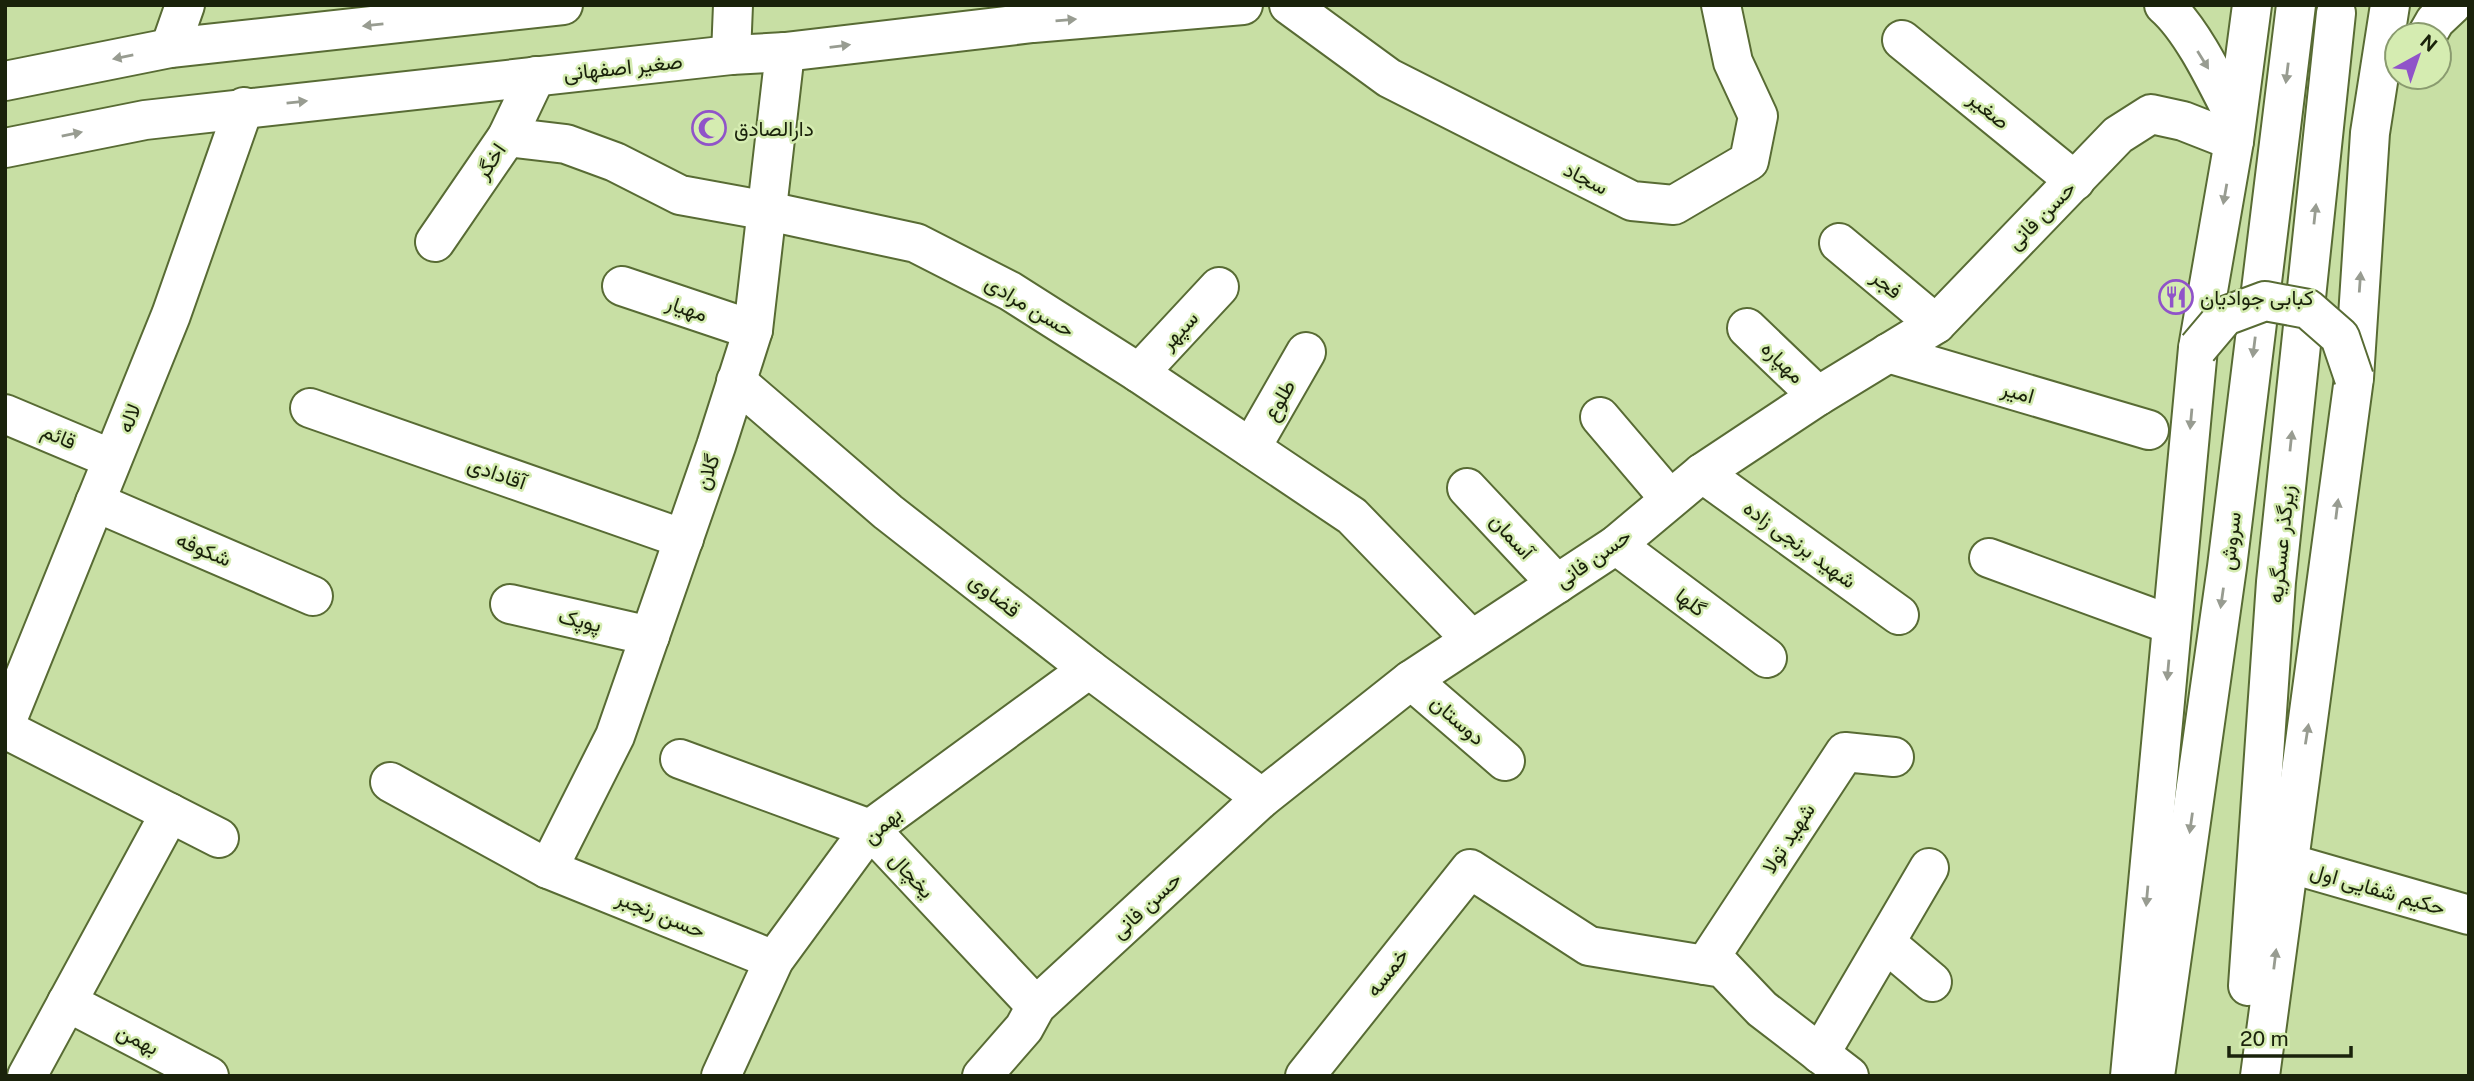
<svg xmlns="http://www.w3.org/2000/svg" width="2474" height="1081" font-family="'Public Sans',Vazirmatn,sans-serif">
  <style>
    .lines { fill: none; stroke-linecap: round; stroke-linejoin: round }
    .minor-casing { stroke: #586b34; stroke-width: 42 }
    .tertiary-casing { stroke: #586b34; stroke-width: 42 }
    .secondary-casing { stroke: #586b34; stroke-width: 42 }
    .primary-casing { stroke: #586b34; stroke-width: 42 }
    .minor { stroke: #fff; stroke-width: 38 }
    .tertiary { stroke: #fff; stroke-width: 38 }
    .secondary { stroke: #fff; stroke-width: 38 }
    .primary { stroke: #fff; stroke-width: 38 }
    .primary-bridge-casing { stroke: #586b34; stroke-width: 42; stroke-linecap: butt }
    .primary-bridge { stroke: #fff; stroke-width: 38 }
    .oneway { fill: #989c91 }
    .labels { text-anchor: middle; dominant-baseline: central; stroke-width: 5; stroke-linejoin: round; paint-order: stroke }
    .street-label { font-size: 21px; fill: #1a220b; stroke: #d5ecb1 }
    .poi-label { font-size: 21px; fill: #1a220b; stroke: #d5ecb1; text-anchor: start }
  </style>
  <rect width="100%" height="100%" fill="#c8dfa4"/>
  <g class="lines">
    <g class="minor-casing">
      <g id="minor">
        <path d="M 1289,5 L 1389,78 L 1632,201 L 1674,205 L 1749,161 L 1758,116 L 1733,62 L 1721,5"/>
        <path d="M 1902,40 L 2075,181"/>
        <path d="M 170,48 L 185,5"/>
        <path d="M 507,137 L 566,144 L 615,162 L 680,195 L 768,211 L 916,243 L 1010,291 L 1139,373 L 1352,516 L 1471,639"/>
        <path d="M 435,242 L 507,137 L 536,76"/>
        <path d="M 1839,243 L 1936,324"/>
        <path d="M 622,286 L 753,330"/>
        <path d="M 1747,328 L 1818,396"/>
        <path d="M 1888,353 L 2149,430"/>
        <path d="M 1139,373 L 1219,287"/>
        <path d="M 736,381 L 888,512 L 1089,669 L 1262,798"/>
        <path d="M 310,408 L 684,539"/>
        <path d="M 5,414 L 112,459"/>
        <path d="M 1600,417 L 1669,498"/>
        <path d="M 1251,448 L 1306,352"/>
        <path d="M 1702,473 L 1899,615"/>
        <path d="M 1467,488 L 1557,584"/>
        <path d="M 95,502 L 313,596"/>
        <path d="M 1616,545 L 1767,658"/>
        <path d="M 1989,558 L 2172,625"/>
        <path d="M 510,604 L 650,636"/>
        <path d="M 1411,680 L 1505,761"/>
        <path d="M 5,725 L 171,315 L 244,107"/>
        <path d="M 5,729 L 219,838"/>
        <path d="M 680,759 L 870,829 L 1036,1006"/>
        <path d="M 390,782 L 548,869 L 774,960"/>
        <path d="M 548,869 L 615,736 L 716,446 L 753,330 L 785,52"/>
        <path d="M 1886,943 L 1932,982"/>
        <path d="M 1705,965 L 1845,752 L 1894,757"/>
        <path d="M 67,1002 L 209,1076"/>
        <path d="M 1820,1054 L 1929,868"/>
        <path d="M 27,1076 L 170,813"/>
        <path d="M 721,1076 L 774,960 L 870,829 L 1089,669"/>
        <path d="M 1305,1076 L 1470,869 L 1589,946 L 1723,968 L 1762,1009 L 1849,1076"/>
      </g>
    </g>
    <g class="tertiary-casing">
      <g id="tertiary">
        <path d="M 2288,863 L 2469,915"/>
        <path d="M 982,1076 L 1024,1028 L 1036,1006 L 1262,798 L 1411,680 L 1616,545 L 1702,473 L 1818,396 L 1936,324 L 2118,135 L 2151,114 L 2183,121 L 2234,141"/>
      </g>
    </g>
    <g class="secondary-casing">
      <g id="secondary">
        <path d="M 731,55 L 733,5"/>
        <path d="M 5,81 L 170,48 L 563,5"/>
        <path d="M 5,148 L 145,120 L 731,55 L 785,52 L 1033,23 L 1243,5"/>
      </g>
    </g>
    <g class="primary-casing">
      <g id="primary">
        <path d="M 2164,5 C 2193,30 2218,85 2236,120"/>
        <path d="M 2427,35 L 2435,21 L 2452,5"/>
        <path d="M 2248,986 L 2276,582 L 2336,13"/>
        <path d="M 2130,1076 L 2198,348 L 2234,141 L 2252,5"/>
        <path d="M 2155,1076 L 2227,567 L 2296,5"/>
        <path d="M 2260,1076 L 2354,378 L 2370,133 L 2390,5"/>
      </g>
    </g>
    <use href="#minor" class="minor"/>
    <use href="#tertiary" class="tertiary"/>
    <use href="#secondary" class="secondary"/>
    <use href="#primary" class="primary"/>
    <g class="primary-bridge-casing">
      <path id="primary-bridge" d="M 2198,348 L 2225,316 L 2265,301 L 2308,309 L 2340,337 L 2354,378"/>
    </g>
    <use href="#primary-bridge" class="primary-bridge"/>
  </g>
  <defs><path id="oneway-solid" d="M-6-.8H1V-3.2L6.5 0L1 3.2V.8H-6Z" transform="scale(1.75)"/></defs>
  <g class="oneway">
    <use href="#oneway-solid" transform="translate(1066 20) rotate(-5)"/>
    <use href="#oneway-solid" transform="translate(373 25) rotate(174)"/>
    <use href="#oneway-solid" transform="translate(840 46) rotate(-7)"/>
    <use href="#oneway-solid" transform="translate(123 57) rotate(169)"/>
    <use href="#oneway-solid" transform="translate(2203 60) rotate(58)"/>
    <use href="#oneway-solid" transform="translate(2287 73) rotate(97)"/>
    <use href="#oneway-solid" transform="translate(297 102) rotate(-6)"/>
    <use href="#oneway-solid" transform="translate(72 134) rotate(-11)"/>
    <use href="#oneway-solid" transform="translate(2225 194) rotate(100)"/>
    <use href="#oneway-solid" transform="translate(2315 214) rotate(-84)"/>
    <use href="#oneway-solid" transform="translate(2360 282) rotate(-86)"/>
    <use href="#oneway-solid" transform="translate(2254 347) rotate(97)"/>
    <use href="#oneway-solid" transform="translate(2191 419) rotate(95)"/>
    <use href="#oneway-solid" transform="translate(2291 441) rotate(-84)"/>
    <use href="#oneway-solid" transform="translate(2337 509) rotate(-83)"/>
    <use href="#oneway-solid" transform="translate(2222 598) rotate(98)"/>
    <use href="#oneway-solid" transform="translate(2168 670) rotate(95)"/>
    <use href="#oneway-solid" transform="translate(2307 734) rotate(-81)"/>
    <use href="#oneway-solid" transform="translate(2191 823) rotate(98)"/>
    <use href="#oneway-solid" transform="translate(2147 896) rotate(95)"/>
    <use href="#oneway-solid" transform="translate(2275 959) rotate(-83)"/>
  </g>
  <defs>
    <g id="mosque-ring" transform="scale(1.75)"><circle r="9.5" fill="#d5ecb1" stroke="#9053c9" stroke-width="1.5"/><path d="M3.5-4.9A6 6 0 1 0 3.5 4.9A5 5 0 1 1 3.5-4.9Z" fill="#9053c9"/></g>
    <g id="restaurant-ring" transform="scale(1.75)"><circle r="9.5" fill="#d5ecb1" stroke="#9053c9" stroke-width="1.5"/><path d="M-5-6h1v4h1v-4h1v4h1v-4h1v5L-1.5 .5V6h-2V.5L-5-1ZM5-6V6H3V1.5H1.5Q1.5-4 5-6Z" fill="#9053c9"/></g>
  </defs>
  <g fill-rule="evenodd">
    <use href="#mosque-ring" x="709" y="128"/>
    <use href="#restaurant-ring" x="2176" y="297"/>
  </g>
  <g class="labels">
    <g class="street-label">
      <text transform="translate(623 67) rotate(-6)">صغیر اصفهانی</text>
      <text transform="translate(1989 110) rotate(39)">صغیر</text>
      <text transform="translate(490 161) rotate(-56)">اخگر</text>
      <text transform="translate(1586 178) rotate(27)">سجاد</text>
      <text transform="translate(2041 215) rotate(-45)">حسن فانی</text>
      <text transform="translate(1887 284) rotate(40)">فجر</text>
      <text transform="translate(1030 306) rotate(31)">حسن مرادی</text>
      <text transform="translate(687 308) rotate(19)">مهیار</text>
      <text transform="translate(1179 330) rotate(-47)">سپهر</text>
      <text transform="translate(1783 362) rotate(44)">مهپاره</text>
      <text transform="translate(2018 392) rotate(16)">امیر</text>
      <text transform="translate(1279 400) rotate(-60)">طلوع</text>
      <text transform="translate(129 418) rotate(-68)">لاله</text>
      <text transform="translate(59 436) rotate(23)">قائم</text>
      <text transform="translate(707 472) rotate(-71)">گلان</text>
      <text transform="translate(497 473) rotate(19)">آقادادی</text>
      <text transform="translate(1512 536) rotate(47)">آسمان</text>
      <text transform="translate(2230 541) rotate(-83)">سروش</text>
      <text transform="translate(1800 544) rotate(36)">شهید برنجی زاده</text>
      <text transform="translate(2281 544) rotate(-84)">زیرگذر عسگریه</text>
      <text transform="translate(204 549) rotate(23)">شکوفه</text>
      <text transform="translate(1593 558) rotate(-35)">حسن فانی</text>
      <text transform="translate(995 595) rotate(38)">قضاوی</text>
      <text transform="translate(1691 602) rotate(37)">گلها</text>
      <text transform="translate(580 620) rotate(13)">پوپک</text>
      <text transform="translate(1458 720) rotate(41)">دوستان</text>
      <text transform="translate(882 825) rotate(-42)">بهمن</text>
      <text transform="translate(1788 838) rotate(-57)">شهید تولا</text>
      <text transform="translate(912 875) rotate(47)">یخچال</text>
      <text transform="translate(2378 889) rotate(16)">حکیم شفایی اول</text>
      <text transform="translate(1146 905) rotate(-43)">حسن فانی</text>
      <text transform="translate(661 914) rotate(22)">حسن رنجبر</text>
      <text transform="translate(1387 972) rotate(-52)">خمسه</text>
      <text transform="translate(138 1039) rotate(27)">بهمن</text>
    </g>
    <g class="poi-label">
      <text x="734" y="128">دارالصادق</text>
      <text x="2200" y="297">کبابی جوادیان</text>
    </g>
  </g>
  <rect width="2474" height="1081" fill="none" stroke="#1a220b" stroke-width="14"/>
  <g transform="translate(2418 56) rotate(40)"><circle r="33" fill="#d5ecb1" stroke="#8a9b6f" stroke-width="2"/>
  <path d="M0-5L12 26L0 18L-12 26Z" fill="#9053c9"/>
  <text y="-10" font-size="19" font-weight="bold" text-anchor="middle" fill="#1a220b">N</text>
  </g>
  <path d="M2229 1046v10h122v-10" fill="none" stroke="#1a220b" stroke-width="3.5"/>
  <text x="2240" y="1046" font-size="21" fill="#1a220b" stroke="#d5ecb1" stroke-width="5" paint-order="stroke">20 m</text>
</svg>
